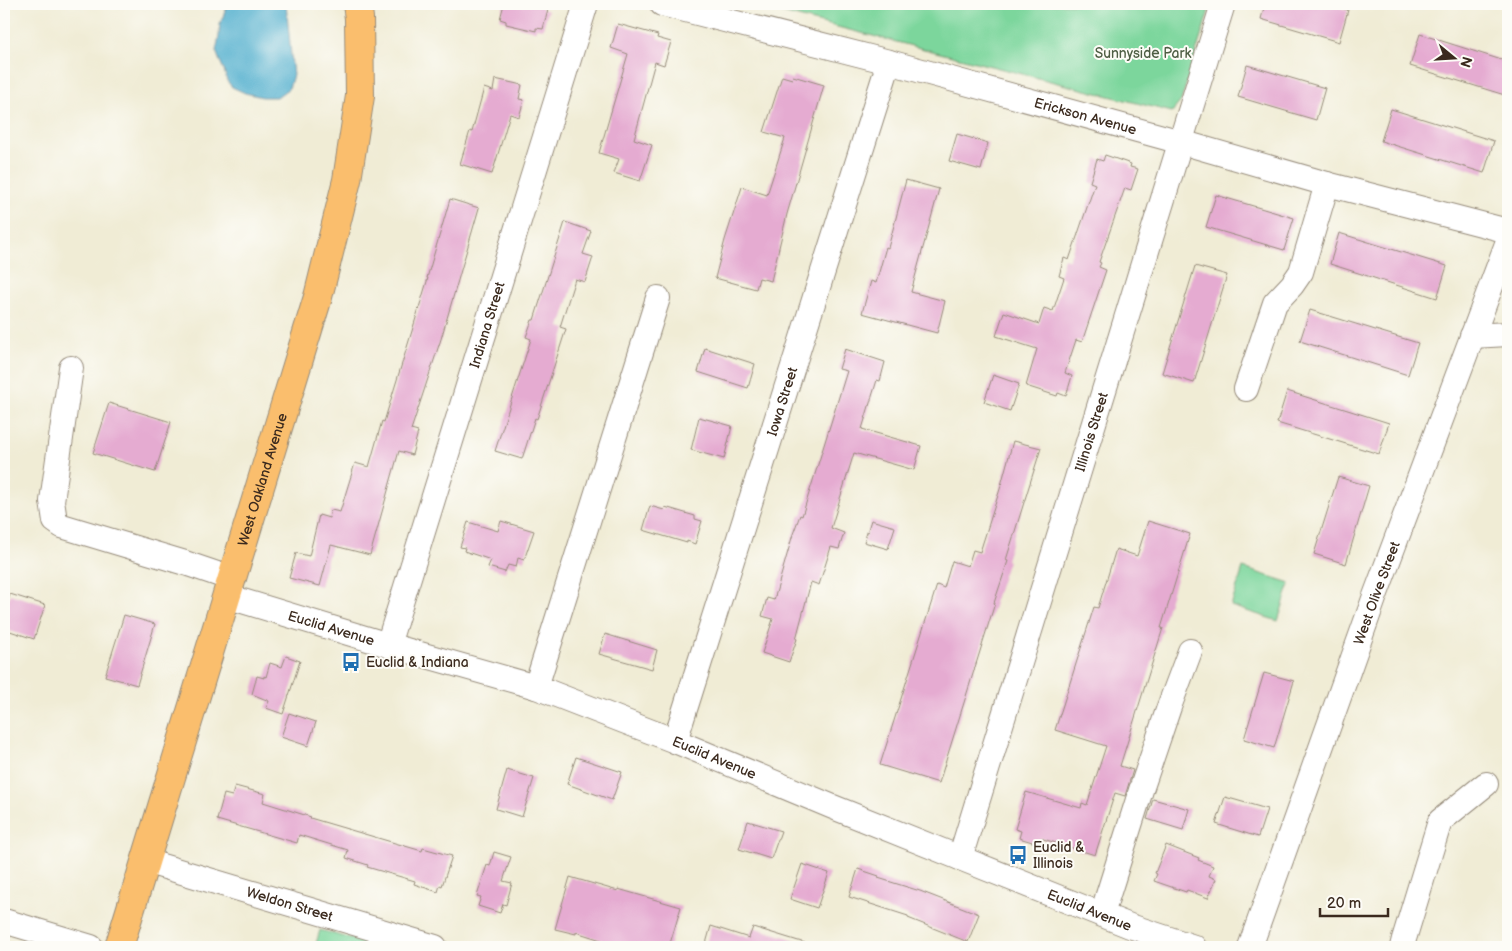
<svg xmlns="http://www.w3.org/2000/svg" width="1512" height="951" font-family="'Balsamiq Sans',sans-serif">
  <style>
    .green { fill: #7bd69c; stroke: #5b805d }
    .water { fill: #4eadcd; stroke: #446c76 }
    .building { fill: #e5abd1 }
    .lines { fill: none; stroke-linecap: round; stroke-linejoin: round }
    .minor-casing { stroke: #968b7a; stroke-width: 26 }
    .major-casing { stroke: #968b7a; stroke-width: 30 }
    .minor { stroke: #fff; stroke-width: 24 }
    .major { stroke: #fabe6d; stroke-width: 28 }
    .labels { text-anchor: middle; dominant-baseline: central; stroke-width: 4; stroke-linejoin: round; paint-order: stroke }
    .park-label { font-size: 14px; fill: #4e5e44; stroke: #fdfcf7 }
    .street-label { font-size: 14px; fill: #3b2a1e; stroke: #fdfcf7 }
    .poi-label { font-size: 14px; fill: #3b2a1e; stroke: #fdfcf7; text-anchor: start }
  </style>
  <rect width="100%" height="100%" fill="#fdfcf7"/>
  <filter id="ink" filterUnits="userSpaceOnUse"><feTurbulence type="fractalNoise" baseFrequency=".02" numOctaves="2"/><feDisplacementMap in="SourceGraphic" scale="10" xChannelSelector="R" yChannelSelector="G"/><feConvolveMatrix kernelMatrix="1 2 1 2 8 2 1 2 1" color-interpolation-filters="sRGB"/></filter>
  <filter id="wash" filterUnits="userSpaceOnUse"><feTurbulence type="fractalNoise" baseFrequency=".0096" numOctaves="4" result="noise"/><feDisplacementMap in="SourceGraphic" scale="20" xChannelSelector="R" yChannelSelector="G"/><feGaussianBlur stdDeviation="1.12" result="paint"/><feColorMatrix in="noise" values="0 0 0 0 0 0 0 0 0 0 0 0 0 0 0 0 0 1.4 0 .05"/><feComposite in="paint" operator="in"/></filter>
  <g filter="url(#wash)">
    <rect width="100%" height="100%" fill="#f0ecd5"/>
    <g class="green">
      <path d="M 747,4 L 1211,4 L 1181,101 L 1172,112 Z"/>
      <path d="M 1243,568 L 1290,583 L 1278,621 L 1231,606 Z"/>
      <path d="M 320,930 L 381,947 L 315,947 Z"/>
    </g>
    <path class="water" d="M 228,4 L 286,4 L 293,75 L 289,88 L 277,97 L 262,97 L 245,93 L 232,87 L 227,81 L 224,70 L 219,59 L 216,51 L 219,36 L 220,24 Z"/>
    <g id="blocks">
      <g class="building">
        <path d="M 504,4 L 543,4 L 542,9 L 548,10 L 543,29 L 536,28 L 536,31 L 506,24 L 506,21 L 500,19 Z"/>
        <path d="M 1265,4 L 1328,4 L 1348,10 L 1339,42 L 1261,19 Z"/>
        <path d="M 618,24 L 658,35 L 657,38 L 671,42 L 664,65 L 655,62 L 634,139 L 652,145 L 640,181 L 614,173 L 619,159 L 599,153 L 628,54 L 611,48 Z"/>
        <path d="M 1420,34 L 1508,62 L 1508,96 L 1410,66 Z"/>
        <path d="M 1247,65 L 1325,88 L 1316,120 L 1238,97 Z"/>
        <path d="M 782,76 L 792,79 L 793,76 L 824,85 L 787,214 L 771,281 L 759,278 L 756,289 L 715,278 L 725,240 L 742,187 L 767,195 L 785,138 L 764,132 Z"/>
        <path d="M 495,79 L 522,85 L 519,99 L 524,100 L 519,117 L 510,114 L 492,174 L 460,164 L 470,131 L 472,132 L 484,88 L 493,91 Z"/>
        <path d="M 1391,109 L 1494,141 L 1484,173 L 1381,141 Z"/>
        <path d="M 957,134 L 988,143 L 981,170 L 949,161 Z"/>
        <path d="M 1105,155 L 1131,164 L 1130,167 L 1138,169 L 1131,190 L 1125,188 L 1099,262 L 1101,263 L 1099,267 L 1106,270 L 1082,342 L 1076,340 L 1065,373 L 1072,376 L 1066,396 L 1058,393 L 1057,396 L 1026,386 L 1037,349 L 996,336 L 1004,312 L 1039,324 L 1044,308 L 1053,311 L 1064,278 L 1059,276 L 1064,258 L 1069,260 L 1095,184 L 1090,182 L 1097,159 L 1103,161 Z"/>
        <path d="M 906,180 L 939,189 L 911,292 L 945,301 L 937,333 L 862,313 L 871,281 L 876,283 L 886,247 L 888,248 Z"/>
        <path d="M 1216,195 L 1294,218 L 1284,250 L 1206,227 Z"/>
        <path d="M 450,199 L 479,208 L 441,339 L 411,430 L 418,432 L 412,455 L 399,451 L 370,555 L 331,545 L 320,586 L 289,578 L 296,553 L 309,556 L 319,515 L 329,518 L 331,510 L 340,512 L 355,463 L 369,467 L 382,421 L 384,422 L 412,331 L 428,278 L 427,278 Z"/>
        <path d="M 565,222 L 591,231 L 583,254 L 593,257 L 585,282 L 575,279 L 560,327 L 566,329 L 537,419 L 535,418 L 522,459 L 495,451 L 531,339 L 526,337 L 532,320 L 534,320 Z"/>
        <path d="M 1339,233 L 1447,266 L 1437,298 L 1330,264 Z"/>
        <path d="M 1195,266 L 1227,275 L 1194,383 L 1162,373 Z"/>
        <path d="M 1310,310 L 1418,343 L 1408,375 L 1300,341 Z"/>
        <path d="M 705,348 L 755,364 L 748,388 L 698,372 Z"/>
        <path d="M 845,349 L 885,362 L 880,381 L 877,380 L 862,429 L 921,446 L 914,470 L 854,453 L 831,528 L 844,533 L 839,549 L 831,547 L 819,585 L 811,582 L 796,639 L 797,639 L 789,662 L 762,653 L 773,619 L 762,616 L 767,598 L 774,600 L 793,534 L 800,515 L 802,516 L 847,371 L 839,369 Z"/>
        <path d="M 993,375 L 1019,384 L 1010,411 L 984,402 Z"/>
        <path d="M 1287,391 L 1389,423 L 1379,454 L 1277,423 Z"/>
        <path d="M 109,403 L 171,422 L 155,472 L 93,453 Z"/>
        <path d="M 699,417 L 732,426 L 724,459 L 691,450 Z"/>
        <path d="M 1013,441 L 1041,448 L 1006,560 L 1008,561 L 994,603 L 995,603 L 939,783 L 880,765 L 937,585 L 944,588 L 952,561 L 968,566 L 973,550 L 980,552 L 1000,489 Z"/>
        <path d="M 1338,477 L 1369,486 L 1346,564 L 1314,554 Z"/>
        <path d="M 650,506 L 664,510 L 665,507 L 695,516 L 695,519 L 702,521 L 695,544 L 687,541 L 687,543 L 643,530 Z"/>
        <path d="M 871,520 L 895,527 L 888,549 L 864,542 Z"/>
        <path d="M 501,521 L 534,531 L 524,560 L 518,558 L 516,567 L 508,565 L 505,572 L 488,567 L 491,560 L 464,551 L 465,548 L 460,547 L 468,522 L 498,531 Z"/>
        <path d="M 1148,521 L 1190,534 L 1161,628 L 1163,628 L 1120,766 L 1133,770 L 1125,796 L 1115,793 L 1095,855 L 1040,838 L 1039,844 L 1019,838 L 1021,831 L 1015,829 L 1026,792 L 1081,808 L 1082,803 L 1087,805 L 1106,746 L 1055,730 L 1094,607 L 1098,608 L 1116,549 L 1137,556 Z"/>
        <path d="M 10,594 L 45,605 L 34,639 L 4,629 L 4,613 Z"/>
        <path d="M 124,615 L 155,624 L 137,685 L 105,676 Z"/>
        <path d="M 605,634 L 657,650 L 652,669 L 599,654 Z"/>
        <path d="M 286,656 L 300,661 L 283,714 L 266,708 L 269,701 L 252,694 L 257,676 L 264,678 L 264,676 L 266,677 L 270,663 L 282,667 Z"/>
        <path d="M 1264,673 L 1294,681 L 1274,748 L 1244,739 Z"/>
        <path d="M 289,713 L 316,722 L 308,746 L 281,737 Z"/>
        <path d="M 576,757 L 622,772 L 612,800 L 567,784 Z"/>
        <path d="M 507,770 L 534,778 L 522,817 L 496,809 Z"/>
        <path d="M 235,786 L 265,794 L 263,802 L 311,817 L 310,818 L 422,851 L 423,848 L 452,856 L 442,886 L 440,885 L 438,892 L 414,884 L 415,881 L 367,867 L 368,865 L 346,858 L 348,850 L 299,835 L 297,843 L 217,820 L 224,794 L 232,796 Z"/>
        <path d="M 1225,797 L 1267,809 L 1258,837 L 1216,824 Z"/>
        <path d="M 1153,799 L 1189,809 L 1183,830 L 1147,819 Z"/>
        <path d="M 748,821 L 781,831 L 771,859 L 739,849 Z"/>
        <path d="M 1166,845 L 1199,858 L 1198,860 L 1213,866 L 1209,876 L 1216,879 L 1208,898 L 1187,890 L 1186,892 L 1154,881 L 1157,874 L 1155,873 Z"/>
        <path d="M 494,852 L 511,857 L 503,881 L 512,883 L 506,905 L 503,904 L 500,913 L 478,906 L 481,897 L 477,896 L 487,865 L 490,866 Z"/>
        <path d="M 802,864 L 829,873 L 817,908 L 790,899 Z"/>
        <path d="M 858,869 L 879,876 L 878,878 L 920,891 L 979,914 L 968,942 L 908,918 L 908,916 L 849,897 Z"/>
        <path d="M 570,877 L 618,891 L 618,889 L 681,907 L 669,947 L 623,947 L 576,932 L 576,934 L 555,929 Z"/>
        <path d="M 711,926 L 749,938 L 753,927 L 805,943 L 804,947 L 705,947 Z"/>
      </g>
    </g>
  </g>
  <g filter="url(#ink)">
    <use href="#blocks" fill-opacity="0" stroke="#968b7a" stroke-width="1"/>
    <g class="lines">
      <g class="minor-casing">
        <g id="minor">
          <path id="s1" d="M 662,4 L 889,62 L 1181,142 L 1327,184 L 1508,231"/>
          <path d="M 1472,336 L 1508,334"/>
          <path d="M 71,368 L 52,501 L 55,521 L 62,526 L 185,563 L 232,579"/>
          <path d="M 1246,389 L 1275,303 L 1292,285 L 1301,272 L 1327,184"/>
          <path id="s2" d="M 226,596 L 388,645 L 536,687 L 675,741 L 833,807 L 960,858 L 1130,926 L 1194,947"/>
          <path id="s3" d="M 388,645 L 586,4"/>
          <path d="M 536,687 L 658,298"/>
          <path id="s4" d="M 675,741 L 889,62"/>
          <path id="s5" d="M 960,858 L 1223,4"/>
          <path id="s6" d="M 145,861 L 435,947"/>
          <path d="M 1102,914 L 1141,790 L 1169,707 L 1190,651"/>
          <path d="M 4,921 L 91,947"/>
          <path id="s7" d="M 1250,947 L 1375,596 L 1508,241"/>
          <path d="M 1402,947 L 1404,939 L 1440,821 L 1486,784"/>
        </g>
      </g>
      <g class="major-casing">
        <g id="major">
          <path id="s8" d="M 119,947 L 318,297 L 347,180 L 360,96 L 359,18 L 357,4"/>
        </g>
      </g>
      <use href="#minor" class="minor"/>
      <use href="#major" class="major"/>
    </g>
  </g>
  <defs>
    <g id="bus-bare" transform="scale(1.5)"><path d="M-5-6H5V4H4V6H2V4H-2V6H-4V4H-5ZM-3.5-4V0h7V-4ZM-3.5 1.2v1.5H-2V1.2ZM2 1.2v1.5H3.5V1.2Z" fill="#1f6fb2" stroke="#fdfcf7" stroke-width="2.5" paint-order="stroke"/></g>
  </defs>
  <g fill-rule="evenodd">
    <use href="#bus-bare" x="351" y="662"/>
    <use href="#bus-bare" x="1018" y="855"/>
  </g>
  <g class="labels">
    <g class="park-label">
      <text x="1143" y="53">Sunnyside Park</text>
    </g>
    <g class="street-label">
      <text stroke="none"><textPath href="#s1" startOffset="438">Erickson Avenue</textPath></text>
      <text stroke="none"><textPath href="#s3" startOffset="335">Indiana Street</textPath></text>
      <text stroke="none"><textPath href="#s4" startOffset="356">Iowa Street</textPath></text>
      <text stroke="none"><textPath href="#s5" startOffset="446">Illinois Street</textPath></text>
      <text stroke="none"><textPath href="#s8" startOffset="489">West Oakland Avenue</textPath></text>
      <text stroke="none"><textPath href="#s7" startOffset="376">West Olive Street</textPath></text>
      <text stroke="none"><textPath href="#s2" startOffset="110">Euclid Avenue</textPath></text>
      <text stroke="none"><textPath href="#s2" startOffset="515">Euclid Avenue</textPath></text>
      <text stroke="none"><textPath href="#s6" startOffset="151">Weldon Street</textPath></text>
      <text stroke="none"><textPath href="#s2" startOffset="920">Euclid Avenue</textPath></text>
    </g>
    <g class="poi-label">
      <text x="366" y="662">Euclid &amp; Indiana</text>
      <text x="1033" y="847">Euclid &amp;<tspan x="1033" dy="16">Illinois</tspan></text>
    </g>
  </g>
  <rect width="1512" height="951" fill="none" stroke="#fdfcf7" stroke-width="20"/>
  <g transform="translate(1454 58) rotate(108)" stroke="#fdfcf7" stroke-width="4" paint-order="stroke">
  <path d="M0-4L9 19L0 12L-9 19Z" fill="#3b2a1e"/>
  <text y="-8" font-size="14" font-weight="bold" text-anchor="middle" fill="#3b2a1e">N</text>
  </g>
  <path d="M1320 908v8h68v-8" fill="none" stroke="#3b2a1e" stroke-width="2.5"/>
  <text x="1327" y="908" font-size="15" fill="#3b2a1e" stroke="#fdfcf7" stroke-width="4" paint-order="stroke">20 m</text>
</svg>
